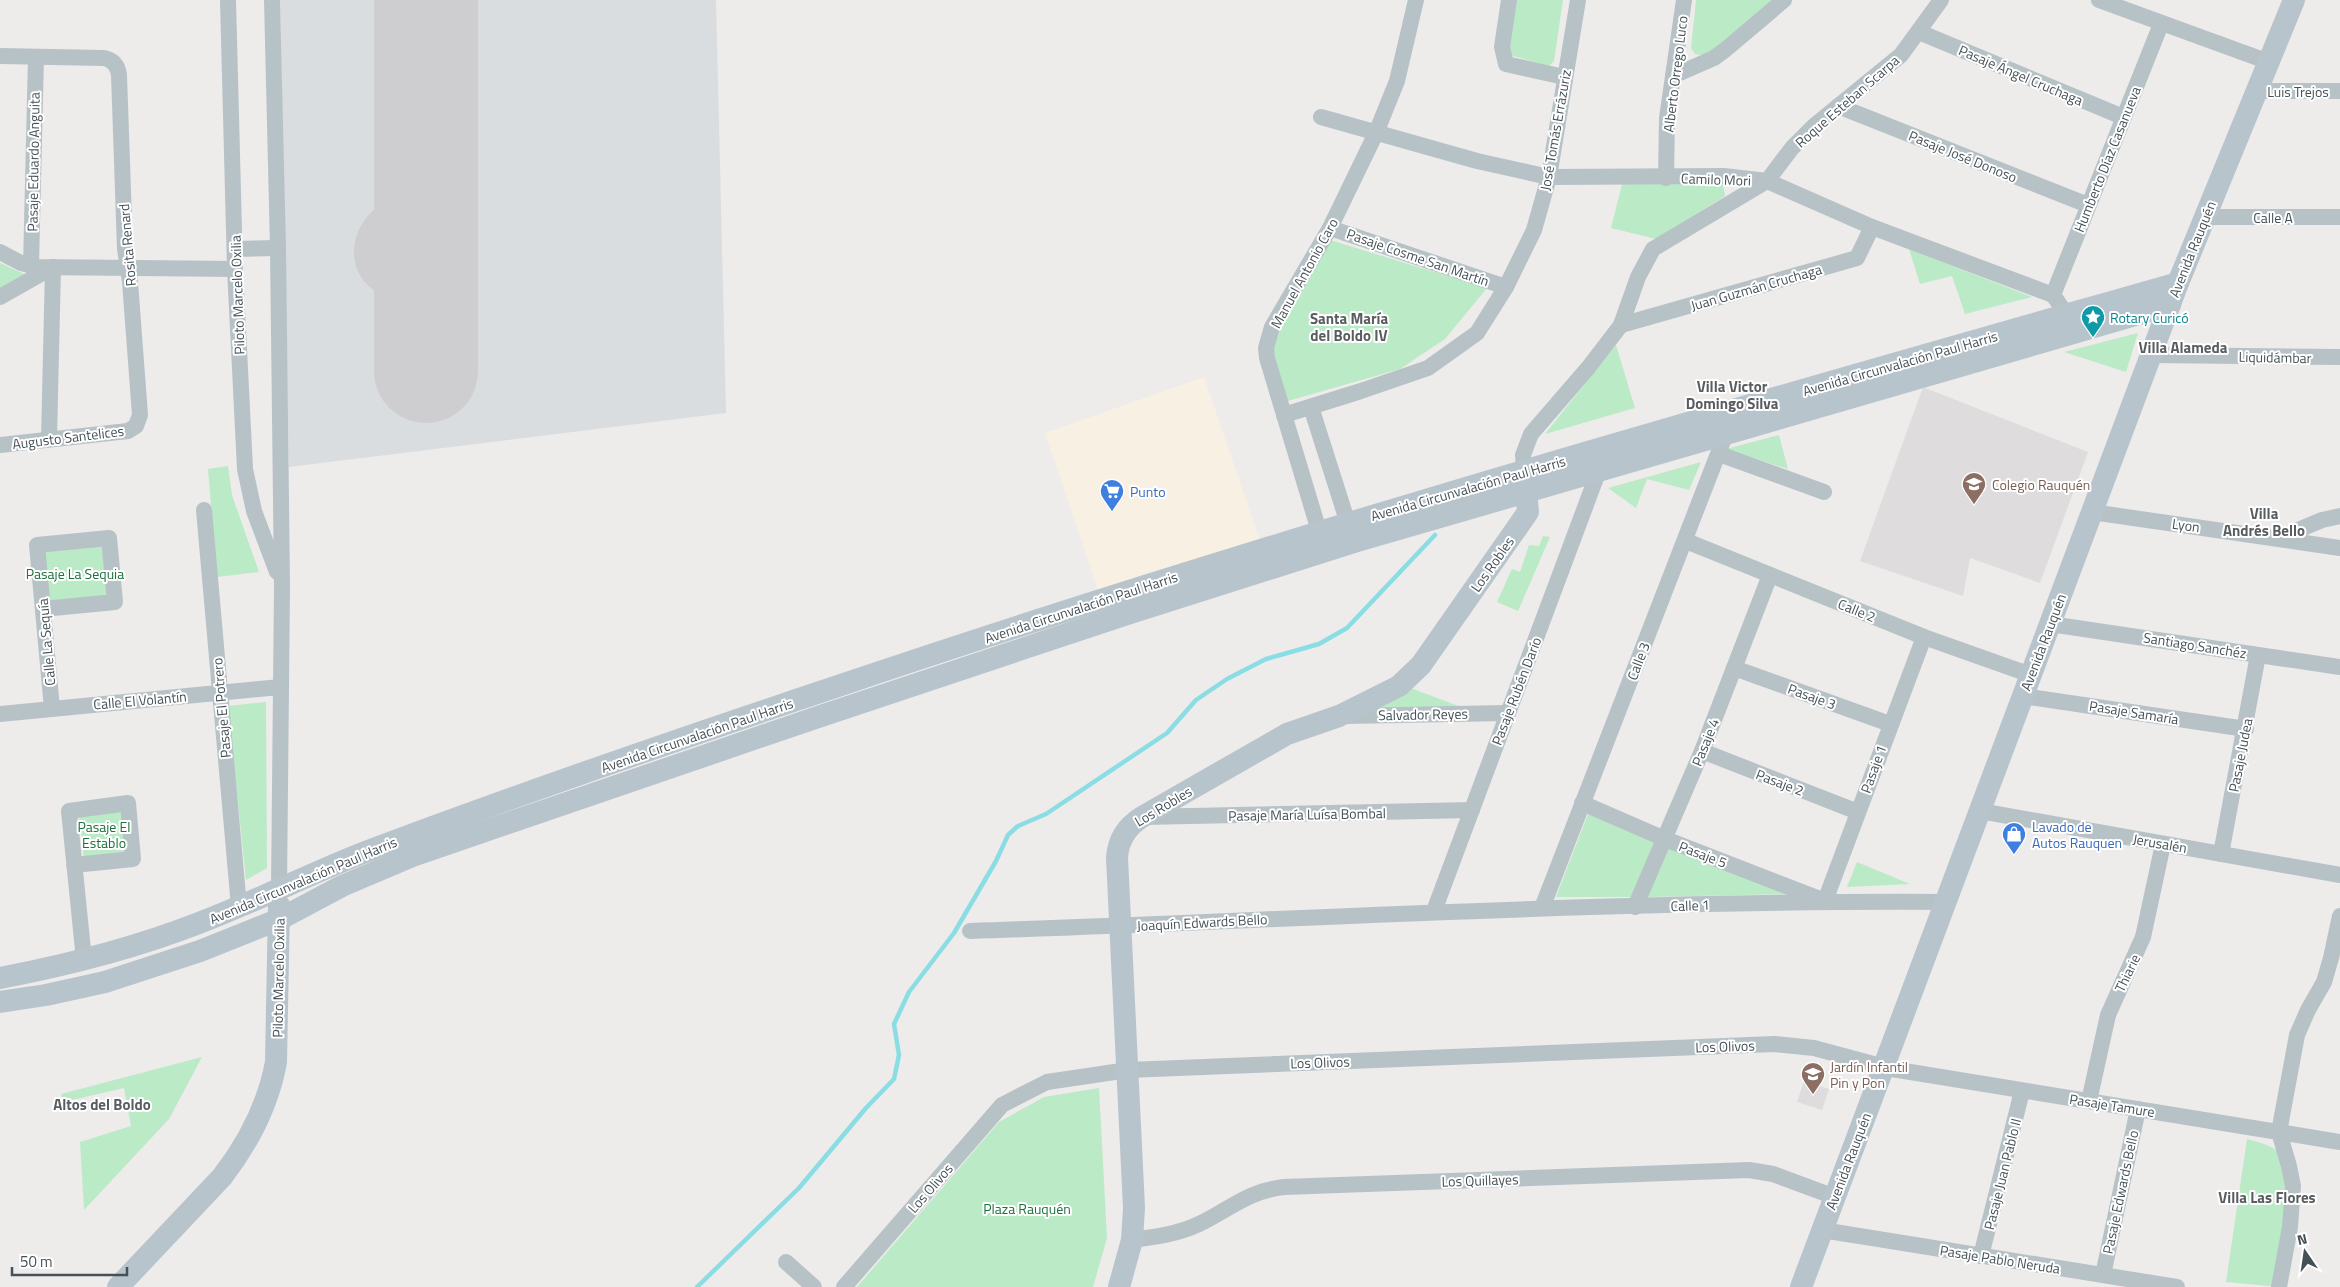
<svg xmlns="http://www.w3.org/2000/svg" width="2340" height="1287" font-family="'Titillium Web',sans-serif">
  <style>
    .commercial { fill: #f9f0e4 }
    .education { fill: #dfdcdd }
    .airport { fill: #dadde0 }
    .green { fill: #bbeac7 }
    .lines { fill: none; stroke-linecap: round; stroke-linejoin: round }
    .stream { stroke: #8bdde4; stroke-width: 4.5 }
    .taxiway { stroke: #ceced0; stroke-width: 41 }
    .runway { stroke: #ceced0; stroke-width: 104 }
    .street { stroke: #b7c2c7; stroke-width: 16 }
    .secondary { stroke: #b8c4cc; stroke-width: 22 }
    .labels { text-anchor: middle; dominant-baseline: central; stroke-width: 4; stroke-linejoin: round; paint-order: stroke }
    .street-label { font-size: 14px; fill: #455157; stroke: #fff }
    .culture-label { font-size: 14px; fill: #0d838f; stroke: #fff; text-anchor: start }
    .education-label { font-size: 14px; fill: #785e54; stroke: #fff; text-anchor: start }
    .shop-label { font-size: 14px; fill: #366cbe; stroke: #fff; text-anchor: start }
    .park-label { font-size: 14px; fill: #1d713c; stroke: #fff }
    .neighbourhood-label { font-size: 15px; font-weight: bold; fill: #595d60; stroke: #fff }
  </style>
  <rect width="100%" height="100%" fill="#eeebeb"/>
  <path class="commercial" d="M 1204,377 L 1260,540 L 1099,593 L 1045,433 Z"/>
  <g class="education">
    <path d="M 1923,387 L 2088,452 L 2040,583 L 1970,558 L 1963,596 L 1860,561 Z"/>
    <path d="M 1804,1081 L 1829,1089 L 1822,1110 L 1797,1102 Z"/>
  </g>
  <path class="airport" d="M 280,0 L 716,0 L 726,413 L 289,467 Z"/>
  <g class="green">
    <path d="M 1516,0 L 1563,0 L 1554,61 L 1549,66 L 1513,56 L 1508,47 Z"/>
    <path d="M 1696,0 L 1774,0 L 1707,56 L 1695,54 L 1691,48 Z"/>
    <path d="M 1716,182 L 1723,184 L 1725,196 L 1656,239 L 1611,228 L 1622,184 Z"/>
    <path d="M 1330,240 L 1487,288 L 1445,339 L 1400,369 L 1281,403 L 1267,351 Z"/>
    <path d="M 1909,249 L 2032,297 L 1965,314 L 1952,276 L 1920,284 Z"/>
    <path d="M 0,263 L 31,277 L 0,291 Z"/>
    <path d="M 2138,333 L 2126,372 L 2064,352 Z"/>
    <path d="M 1616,345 L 1635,408 L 1545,434 Z"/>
    <path d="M 1779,435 L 1788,469 L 1726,449 Z"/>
    <path d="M 1701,462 L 1689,490 L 1647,479 L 1636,508 L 1608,488 Z"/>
    <path d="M 228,466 L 232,495 L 259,572 L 217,577 L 208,469 Z"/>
    <path d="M 1543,536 L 1550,537 L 1518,611 L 1497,602 L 1512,569 L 1520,572 L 1529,545 L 1539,546 Z"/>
    <path d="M 103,544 L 108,596 L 46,602 L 41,550 Z"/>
    <path d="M 1408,687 L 1461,707 L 1358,708 Z"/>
    <path d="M 266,702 L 267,868 L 246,880 L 228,706 Z"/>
    <path d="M 124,809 L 129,854 L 84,860 L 79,814 Z"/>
    <path d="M 1588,814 L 1659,843 L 1635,897 L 1556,897 Z"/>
    <path d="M 1667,846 L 1797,894 L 1645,897 Z"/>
    <path d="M 1857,862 L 1910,884 L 1847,887 Z"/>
    <path d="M 202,1057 L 169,1119 L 84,1210 L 80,1142 L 131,1126 L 124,1088 L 63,1102 L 61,1094 Z"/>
    <path d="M 1099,1088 L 1107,1238 L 1093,1287 L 857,1287 L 999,1122 L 1044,1097 Z"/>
    <path d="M 2247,1139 C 2258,1142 2275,1146 2282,1155 C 2297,1174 2283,1260 2280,1287 L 2226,1282 Z"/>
  </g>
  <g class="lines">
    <path class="stream" d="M 697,1287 L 799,1188 L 866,1108 L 894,1079 L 899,1055 L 894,1024 L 909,992 L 954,933 L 996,861 L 1008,835 L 1018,826 L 1046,814 L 1167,733 L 1196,700 L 1227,679 L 1266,659 L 1319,644 L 1347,628 L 1435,535"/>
    <path class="taxiway" d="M 426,275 C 404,285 370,277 375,246 C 378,228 396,220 407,208 C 416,198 421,187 426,175"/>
    <path class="runway" d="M 426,371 L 426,0"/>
    <g class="street">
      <path d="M 228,0 L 235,269 L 245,469 L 254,511 L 277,572"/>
      <path d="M 272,0 L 278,248 L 282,585 L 279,889"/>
      <path d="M 1509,0 L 1502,47 L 1506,64 L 1564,77"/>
      <path d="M 2099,0 L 2269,62"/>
      <path d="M 1919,32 L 2123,117"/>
      <path d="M 0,56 L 104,58 C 113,60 118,66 119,75 L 125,249 L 130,282 L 140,415 L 136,426 L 128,431 L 0,445"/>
      <path d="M 1673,76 L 1714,58 L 1725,50 L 1784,0"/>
      <path d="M 2257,91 L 2340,91"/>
      <path d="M 1838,106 L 2088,205"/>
      <path d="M 1321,117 L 1477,161 L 1549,177 L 1724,176 L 1767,181 L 1872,227 L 2053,295 L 2067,315 L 2070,324"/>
      <path d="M 1666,178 L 1667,118 L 1684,0"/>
      <path d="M 2205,217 L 2340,217"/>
      <path d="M 1330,228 L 1506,287"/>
      <path d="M 235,249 L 278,248"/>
      <path d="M 0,252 L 21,263 L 37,267 L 235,269"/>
      <path d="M 31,266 L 36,57"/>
      <path d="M 2053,295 L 2161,24"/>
      <path d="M 0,297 L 53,267"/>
      <path d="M 1621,325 L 1857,258 L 1872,227"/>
      <path d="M 2151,355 L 2340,357"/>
      <path d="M 1311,407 L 1351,533"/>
      <path d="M 1284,415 L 1361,391 L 1428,368 L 1477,333 L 1506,287 L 1534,230 L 1549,177 L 1578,0"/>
      <path d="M 49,439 L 53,267"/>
      <path d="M 1719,454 L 1824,492"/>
      <path d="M 1525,481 L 1523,455 L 1531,434 L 1588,368 L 1621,325 L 1638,277 L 1653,249 L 1767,181 L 1792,148 L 1814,126 L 1901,55 L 1941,0"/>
      <path d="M 204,510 L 239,907"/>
      <path d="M 2092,512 L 2340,548"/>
      <path d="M 2279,538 L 2322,520 L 2340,516"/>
      <path d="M 1322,541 L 1267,358 L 1266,348 L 1272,327 L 1330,228 L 1376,133 L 1397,81 L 1416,0"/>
      <path d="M 1686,541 L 1924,637 L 2031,675"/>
      <path d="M 43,609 L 115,602 L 109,538 L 37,545 L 52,709"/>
      <path d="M 2050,624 L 2340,667"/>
      <path d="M 1734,668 L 1890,724"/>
      <path d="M 2023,696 L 2246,729"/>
      <path d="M 0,714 L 280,687"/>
      <path d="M 1345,716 L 1508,713"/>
      <path d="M 1702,751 L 1858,812"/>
      <path d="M 1582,803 L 1665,839 L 1825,901 L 1924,637"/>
      <path d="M 1980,811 L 2340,875"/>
      <path d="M 1144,817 L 1472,810"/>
      <path d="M 2221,854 L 2258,655"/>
      <path d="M 74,865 L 133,859 L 128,803 L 69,811 L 84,960"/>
      <path d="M 1635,907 L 1702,751 L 1770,575"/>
      <path d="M 1542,908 L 1728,428"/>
      <path d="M 1434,911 L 1599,470"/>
      <path d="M 970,931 C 1295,920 1620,900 1946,902"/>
      <path d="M 2089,1101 L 2108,1015 L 2143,937 L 2163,844"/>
      <path d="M 1822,1230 L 2177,1287"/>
      <path d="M 1132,1240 C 1155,1237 1178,1234 1199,1224 C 1230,1209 1248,1191 1284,1187 L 1749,1170 L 1773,1174 L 1835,1197"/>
      <path d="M 1981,1256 L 2022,1091"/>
      <path d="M 786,1262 L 814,1287"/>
      <path d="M 2103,1275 L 2138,1109"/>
      <path d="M 844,1287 L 1002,1105 L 1047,1082 L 1128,1070 L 1774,1044 L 1814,1048 L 1892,1069 L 2340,1142"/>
      <path d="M 2279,1287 L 2290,1227 L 2293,1186 L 2289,1166 L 2279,1132 L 2297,1035 L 2308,1010 L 2324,982 L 2331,958 L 2340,916"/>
    </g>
    <g class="secondary">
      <path d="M 0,978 C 68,965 135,948 199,923 C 257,901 311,873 368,851 C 522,793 679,739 835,687 C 1278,537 1728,411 2178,283"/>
      <path d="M 0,1002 L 46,995 L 105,982 L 200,951 L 280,919 L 342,886 L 415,855 L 818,717 L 1127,614 L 1354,542 L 2170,305"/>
      <path d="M 118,1287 L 222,1177 C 249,1142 268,1106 276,1062 L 279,905"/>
      <path d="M 1119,1287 L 1132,1240 L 1134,1208 L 1117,858 C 1118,840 1126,827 1142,817 L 1287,734 L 1339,716 L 1399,686 L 1421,665 L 1528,512 L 1526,490"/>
      <path d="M 1801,1287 L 2178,283 L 2294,0"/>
    </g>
  </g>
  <defs>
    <g id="sight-pin" transform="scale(1.25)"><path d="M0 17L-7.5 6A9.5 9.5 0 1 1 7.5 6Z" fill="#0f9aa8" stroke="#fff"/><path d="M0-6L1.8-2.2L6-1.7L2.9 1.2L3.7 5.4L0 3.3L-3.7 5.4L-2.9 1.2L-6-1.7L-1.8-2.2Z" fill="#fff"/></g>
    <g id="school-pin" transform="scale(1.25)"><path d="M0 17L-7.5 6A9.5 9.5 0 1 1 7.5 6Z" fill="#8d6e63" stroke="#fff"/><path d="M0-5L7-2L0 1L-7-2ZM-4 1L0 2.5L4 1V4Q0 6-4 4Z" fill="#fff"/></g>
    <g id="supermarket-pin" transform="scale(1.25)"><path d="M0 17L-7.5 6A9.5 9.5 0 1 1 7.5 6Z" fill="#3f7fe0" stroke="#fff"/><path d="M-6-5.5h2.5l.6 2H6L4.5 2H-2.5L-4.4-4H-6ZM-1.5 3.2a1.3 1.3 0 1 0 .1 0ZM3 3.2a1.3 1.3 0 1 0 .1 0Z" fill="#fff"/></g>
    <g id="shop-pin" transform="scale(1.25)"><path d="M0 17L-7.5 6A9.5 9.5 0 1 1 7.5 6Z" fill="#3f7fe0" stroke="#fff"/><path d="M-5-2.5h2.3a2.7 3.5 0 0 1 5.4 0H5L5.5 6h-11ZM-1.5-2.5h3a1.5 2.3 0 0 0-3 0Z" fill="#fff"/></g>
  </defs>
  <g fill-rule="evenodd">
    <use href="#sight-pin" x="2093" y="317"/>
    <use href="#school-pin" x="1974" y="484"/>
    <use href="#supermarket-pin" x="1112" y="491"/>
    <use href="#shop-pin" x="2014" y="834"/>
    <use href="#school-pin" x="1813" y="1074"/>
  </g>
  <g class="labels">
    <g class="street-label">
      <text transform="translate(1675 74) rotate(-83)">Alberto Orrego Luco</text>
      <text transform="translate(2021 75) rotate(23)">Pasaje Ángel Cruchaga</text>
      <text x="2298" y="91">Luis Trejos</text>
      <text transform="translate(1847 101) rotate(-41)">Roque Esteban Scarpa</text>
      <text transform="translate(1555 130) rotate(-80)">José Tomás Errázuriz</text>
      <text transform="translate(1963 156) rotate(22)">Pasaje José Donoso</text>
      <text transform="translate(2107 159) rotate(-68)">Humberto Díaz Casanueva</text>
      <text transform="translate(33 162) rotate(-89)">Pasaje Eduardo Anguita</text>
      <text transform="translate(1716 179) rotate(2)">Camilo Mori</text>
      <text x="2273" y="217">Calle A</text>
      <text transform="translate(127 245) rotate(-95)">Rosita Renard</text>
      <text transform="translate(2192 249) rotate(-68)">Avenida Rauquén</text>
      <text transform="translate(1418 257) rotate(19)">Pasaje Cosme San Martín</text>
      <text transform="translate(1304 273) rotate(-61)">Manuel Antonio Caro</text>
      <text transform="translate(1756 287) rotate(-16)">Juan Guzmán Cruchaga</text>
      <text transform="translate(237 295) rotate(-92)">Piloto Marcelo Oxilia</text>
      <text transform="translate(2275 357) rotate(1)">Liquidámbar</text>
      <text transform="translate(1900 363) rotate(-16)">Avenida Circunvalación Paul Harris</text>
      <text transform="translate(68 437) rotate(-7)">Augusto Santelices</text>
      <text transform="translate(1468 488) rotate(-16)">Avenida Circunvalación Paul Harris</text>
      <text transform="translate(2186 525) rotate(8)">Lyon</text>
      <text transform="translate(1492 564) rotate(-55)">Los Robles</text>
      <text transform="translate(1081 607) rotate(-18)">Avenida Circunvalación Paul Harris</text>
      <text transform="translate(1857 610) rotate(22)">Calle 2</text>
      <text transform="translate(46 642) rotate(-95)">Calle La Sequía</text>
      <text transform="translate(2043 642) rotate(-69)">Avenida Rauquén</text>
      <text transform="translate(2195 645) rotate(9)">Santiago Sanchéz</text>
      <text transform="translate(1638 661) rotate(-69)">Calle 3</text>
      <text transform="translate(1516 691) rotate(-69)">Pasaje Rubén Darío</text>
      <text transform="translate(1812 696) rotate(20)">Pasaje 3</text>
      <text transform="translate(140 700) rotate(-5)">Calle El Volantín</text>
      <text transform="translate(221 708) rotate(-95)">Pasaje El Potrero</text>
      <text transform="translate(2134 712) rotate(9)">Pasaje Samaría</text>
      <text transform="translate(1423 714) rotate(-1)">Salvador Reyes</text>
      <text transform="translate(697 735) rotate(-19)">Avenida Circunvalación Paul Harris</text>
      <text transform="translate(1705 742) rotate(-68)">Pasaje 4</text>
      <text transform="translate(2240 755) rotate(-79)">Pasaje Judea</text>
      <text transform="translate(1873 769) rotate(-70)">Pasaje 1</text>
      <text transform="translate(1780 782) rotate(21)">Pasaje 2</text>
      <text transform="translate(1163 806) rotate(-31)">Los Robles</text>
      <text transform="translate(1307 814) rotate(-1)">Pasaje María Luísa Bombal</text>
      <text transform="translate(2160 843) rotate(10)">Jerusalén</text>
      <text transform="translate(1703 854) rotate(21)">Pasaje 5</text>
      <text transform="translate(303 880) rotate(-23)">Avenida Circunvalación Paul Harris</text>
      <text transform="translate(1690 905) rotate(-2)">Calle 1</text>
      <text transform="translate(1202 922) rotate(-3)">Joaquín Edwards Bello</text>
      <text transform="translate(2127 973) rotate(-64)">Thiarie</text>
      <text transform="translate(278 978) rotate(-89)">Piloto Marcelo Oxilia</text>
      <text transform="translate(1725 1046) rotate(-2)">Los Olivos</text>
      <text transform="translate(1320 1062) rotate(-2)">Los Olivos</text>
      <text transform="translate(2112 1105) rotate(9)">Pasaje Tamure</text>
      <text transform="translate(1848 1161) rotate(-69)">Avenida Rauquén</text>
      <text transform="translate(2002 1174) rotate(-76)">Pasaje Juan Pablo II</text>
      <text transform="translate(1480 1180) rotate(-2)">Los Quillayes</text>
      <text transform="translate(930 1188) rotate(-49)">Los Olivos</text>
      <text transform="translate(2120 1192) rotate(-78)">Pasaje Edwards Bello</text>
      <text transform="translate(2000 1259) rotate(9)">Pasaje Pablo Neruda</text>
    </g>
    <g class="culture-label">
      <text x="2110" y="317">Rotary Curicó</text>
    </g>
    <g class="education-label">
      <text x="1992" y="484">Colegio Rauquén</text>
      <text x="1830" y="1066">Jardín Infantil<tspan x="1830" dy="16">Pin y Pon</tspan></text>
    </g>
    <g class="shop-label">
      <text x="1130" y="491">Punto</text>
      <text x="2032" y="826">Lavado de<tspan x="2032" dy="16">Autos Rauquen</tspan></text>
    </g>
    <g class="park-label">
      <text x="75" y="573">Pasaje La Sequia</text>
      <text x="104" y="826">Pasaje El<tspan x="104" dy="16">Establo</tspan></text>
      <text x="1027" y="1208">Plaza Rauquén</text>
    </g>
    <g class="neighbourhood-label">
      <text x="1349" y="318">Santa María<tspan x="1349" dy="17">del Boldo IV</tspan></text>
      <text x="2183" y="347">Villa Alameda</text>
      <text x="1732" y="386">Villa Victor<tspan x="1732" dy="17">Domingo Silva</tspan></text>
      <text x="2264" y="513">Villa<tspan x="2264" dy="17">Andrés Bello</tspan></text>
      <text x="102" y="1104">Altos del Boldo</text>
      <text x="2267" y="1197">Villa Las Flores</text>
    </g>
  </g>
  <g transform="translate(2305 1252) rotate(347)" stroke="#ffffff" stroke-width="4" paint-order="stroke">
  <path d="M0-4L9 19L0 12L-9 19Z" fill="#455157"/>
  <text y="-8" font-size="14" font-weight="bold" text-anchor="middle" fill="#455157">N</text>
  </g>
  <path d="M12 1267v8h115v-8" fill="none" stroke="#455157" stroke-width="2.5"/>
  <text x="20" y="1267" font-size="15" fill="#455157" stroke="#ffffff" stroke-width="4" paint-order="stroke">50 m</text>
</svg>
